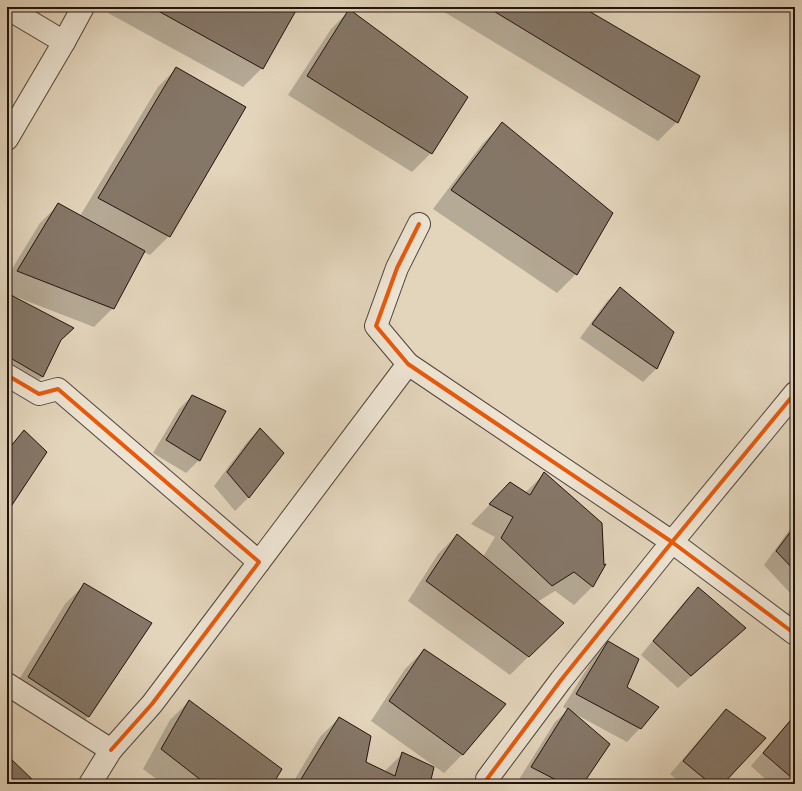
<svg xmlns="http://www.w3.org/2000/svg" width="802" height="791" font-family="'Libre Caslon Text',serif">
  <style>
    .shadow { fill: #0003 }
    .building { fill: #857768; stroke: #20120d }
    .lines { fill: none; stroke-linecap: round; stroke-linejoin: round }
    .minor-casing { stroke: #514339; stroke-width: 24 }
    .tertiary-casing { stroke: #514339; stroke-width: 24 }
    .minor { stroke: #ede4d3; stroke-width: 22 }
    .tertiary { stroke: #ede4d3; stroke-width: 22 }
    .cycleway-casing { stroke: #ede4d3; stroke-width: 6 }
    .cycleway { stroke: #e8590c; stroke-width: 4 }
  </style>
  <rect width="100%" height="100%" fill="#e3d5bc"/>
  <filter id="stains"><feTurbulence type="fractalNoise" baseFrequency=".005" numOctaves="4"/><feColorMatrix values="0 0 0 0 .2 0 0 0 0 .09 0 0 0 0 .02 0 0 0 .5 -.17"/></filter>
  <radialGradient id="worn" r=".72"><stop offset=".6" stop-color="#630" stop-opacity="0"/><stop offset="1" stop-color="#630" stop-opacity=".3"/></radialGradient>
  <g class="shadow">
    <path d="M 111,7 L 297,7 L 262,68 L 243,87 L 108,13 Z"/>
    <path d="M 436,7 L 580,7 L 677,122 L 658,141 Z"/>
    <path d="M 350,10 L 431,153 L 412,172 L 288,95 L 331,29 Z"/>
    <path d="M 177,68 L 169,236 L 150,255 L 143,252 L 113,308 L 94,327 L 14,296 L 13,297 L 59,341 L 42,377 L 24,396 L 7,386 L 7,277 L 40,223 L 59,204 L 80,216 L 158,87 Z"/>
    <path d="M 7,84 L 11,87 L 7,94 Z"/>
    <path d="M 502,124 L 576,274 L 557,293 L 433,209 L 483,143 Z"/>
    <path d="M 620,288 L 673,332 L 656,369 L 643,382 L 580,338 L 607,301 Z"/>
    <path d="M 192,396 L 199,460 L 186,473 L 153,453 L 179,409 Z"/>
    <path d="M 260,429 L 282,453 L 248,498 L 235,511 L 214,486 L 247,442 Z"/>
    <path d="M 24,431 L 45,452 L 7,509 L 7,449 Z"/>
    <path d="M 544,474 L 593,586 L 574,605 L 555,591 L 537,602 L 562,623 L 510,675 L 408,601 L 438,554 L 457,535 L 483,557 L 495,537 L 471,524 L 491,503 L 525,493 Z"/>
    <path d="M 795,522 L 795,590 L 791,594 L 764,565 Z"/>
    <path d="M 84,585 L 89,716 L 70,735 L 9,696 L 65,604 Z"/>
    <path d="M 698,588 L 731,641 L 678,688 L 641,655 L 685,601 Z"/>
    <path d="M 795,603 L 795,641 L 778,627 Z"/>
    <path d="M 608,642 L 640,728 L 627,742 L 575,714 L 582,784 L 525,784 L 518,781 L 555,722 L 568,710 L 563,707 L 595,656 Z"/>
    <path d="M 424,650 L 463,754 L 444,773 L 371,721 L 405,669 Z"/>
    <path d="M 189,701 L 271,784 L 163,784 L 143,769 L 170,720 Z"/>
    <path d="M 726,711 L 722,784 L 682,784 L 670,774 L 713,724 Z"/>
    <path d="M 795,714 L 795,773 L 785,784 L 771,784 L 751,766 Z"/>
    <path d="M 339,718 L 365,762 L 384,772 L 402,754 L 428,784 L 292,784 L 320,737 Z"/>
  </g>
  <g class="building">
    <path d="M 151,7 L 298,7 L 263,69 Z"/>
    <path d="M 487,7 L 582,7 L 700,76 L 678,123 Z"/>
    <path d="M 349,9 L 468,97 L 432,154 L 307,76 Z"/>
    <path d="M 176,67 L 246,107 L 170,237 L 98,198 Z"/>
    <path d="M 502,122 L 613,213 L 577,275 L 451,190 Z"/>
    <path d="M 58,203 L 145,251 L 114,309 L 17,271 Z"/>
    <path d="M 620,287 L 674,332 L 657,369 L 592,324 Z"/>
    <path d="M 7,293 L 74,328 L 61,340 L 43,377 L 7,356 Z"/>
    <path d="M 192,395 L 226,411 L 200,461 L 166,440 Z"/>
    <path d="M 260,428 L 284,453 L 249,498 L 227,472 Z"/>
    <path d="M 24,430 L 47,452 L 10,508 L 7,506 L 7,451 Z"/>
    <path d="M 544,472 L 602,523 L 604,565 L 606,564 L 593,587 L 574,572 L 552,586 L 501,538 L 513,517 L 489,504 L 510,482 L 530,495 Z"/>
    <path d="M 795,526 L 795,571 L 776,551 Z"/>
    <path d="M 457,534 L 564,623 L 529,657 L 426,581 Z"/>
    <path d="M 84,583 L 152,623 L 89,717 L 28,677 Z"/>
    <path d="M 698,587 L 746,628 L 691,676 L 653,641 Z"/>
    <path d="M 608,641 L 639,659 L 627,687 L 659,707 L 641,729 L 576,694 Z"/>
    <path d="M 424,649 L 506,704 L 463,755 L 389,701 Z"/>
    <path d="M 189,700 L 282,769 L 273,784 L 206,784 L 161,749 Z"/>
    <path d="M 568,708 L 610,744 L 583,784 L 564,784 L 531,767 Z"/>
    <path d="M 726,709 L 766,738 L 723,784 L 711,784 L 683,761 Z"/>
    <path d="M 795,715 L 795,774 L 792,778 L 763,753 Z"/>
    <path d="M 339,717 L 371,736 L 366,762 L 395,776 L 402,752 L 434,767 L 430,784 L 298,784 Z"/>
    <path d="M 11,759 L 37,784 L 7,784 L 7,765 Z"/>
  </g>
  <g class="lines">
    <g class="minor-casing">
      <g id="minor">
        <path d="M 7,8 L 64,42 L 7,139"/>
        <path d="M 64,42 L 83,7"/>
        <path d="M 419,224 L 397,268 L 376,326 L 408,364 L 672,542 L 795,634"/>
        <path d="M 7,375 L 39,394 L 58,389 L 259,562 L 152,704 L 111,750"/>
        <path d="M 259,562 L 408,364"/>
        <path d="M 487,779 L 561,680 L 672,542 L 795,393"/>
      </g>
    </g>
    <g class="tertiary-casing">
      <path id="tertiary" d="M 7,684 L 111,750 L 90,784"/>
    </g>
    <use href="#minor" class="minor"/>
    <use href="#tertiary" class="tertiary"/>
    <g class="cycleway-casing">
      <g id="cycleway">
        <path d="M 419,224 L 397,268 L 376,326 L 408,364 L 672,542 L 795,634"/>
        <path d="M 7,375 L 39,394 L 58,389 L 259,562 L 152,704 L 111,750"/>
        <path d="M 487,779 L 561,680 L 672,542 L 795,393"/>
      </g>
    </g>
    <use href="#cycleway" class="cycleway"/>
  </g>
  <rect width="802" height="791" fill="none" stroke="#e3d5bc" stroke-width="24"/>
  <rect x="8" y="8" width="786" height="775" fill="none" stroke="#20120d" stroke-width="2"/>
  <rect x="12" y="12" width="778" height="767" fill="none" stroke="#20120d"/>
  <rect width="100%" height="100%" filter="url(#stains)"/>
  <rect width="100%" height="100%" fill="url(#worn)"/>
</svg>
